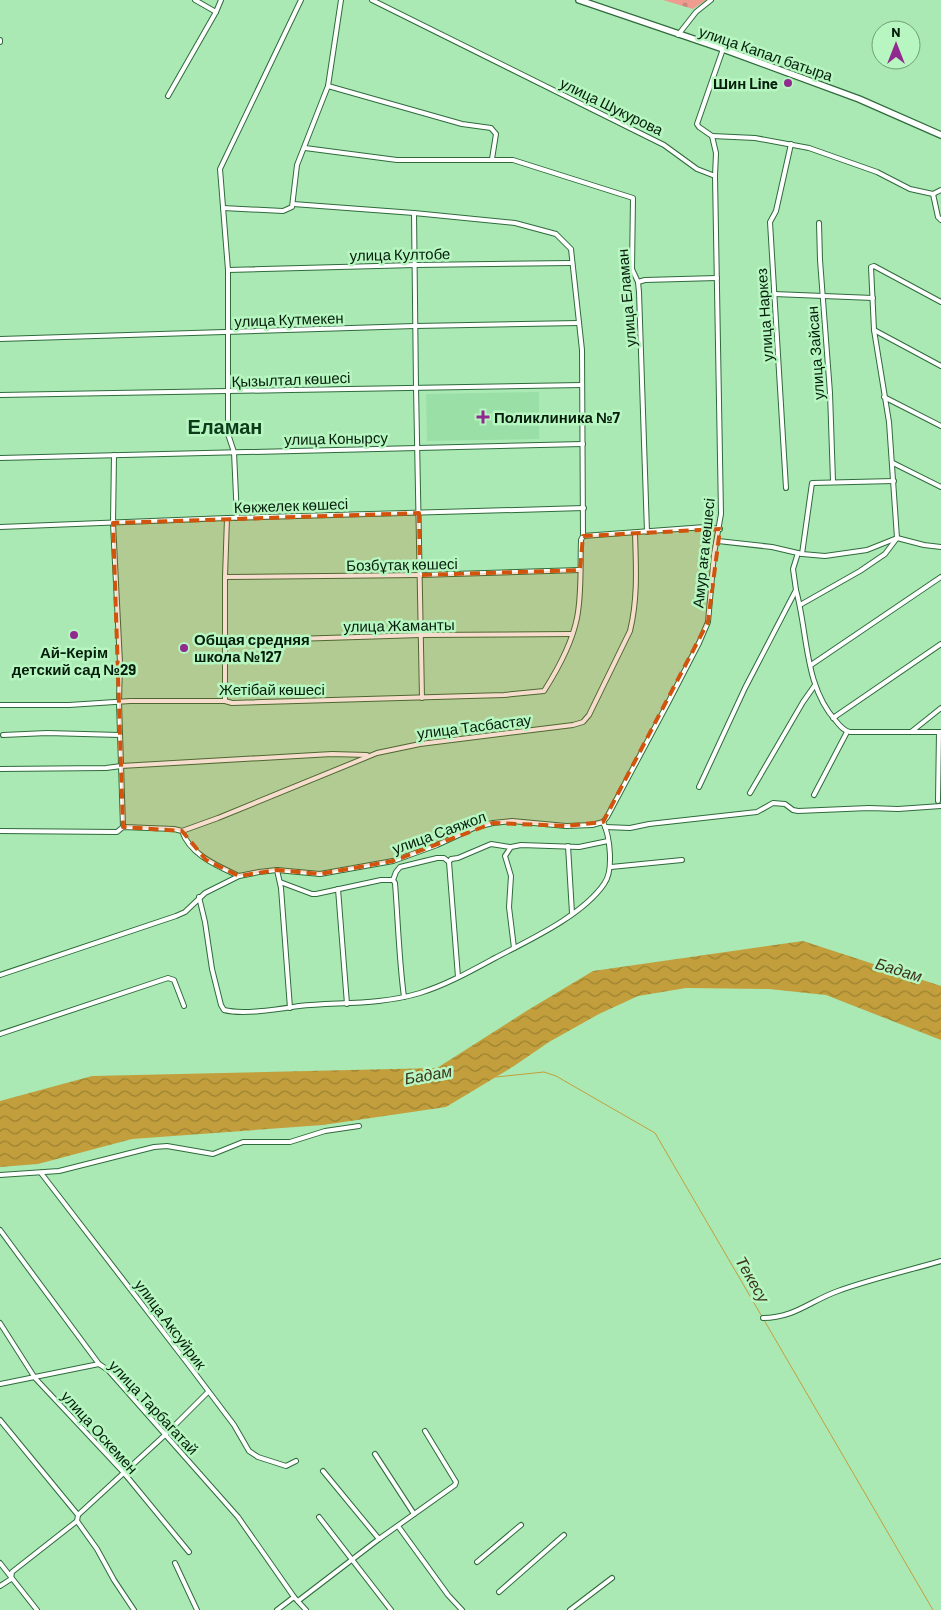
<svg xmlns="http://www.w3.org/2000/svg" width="941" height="1610" font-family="Barlow,sans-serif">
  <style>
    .built { fill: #9adfa6 }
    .cemetery { fill: url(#cemetery-stones) }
    .water { fill: url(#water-waves) }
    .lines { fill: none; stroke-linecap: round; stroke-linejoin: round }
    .stream { stroke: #c29f3c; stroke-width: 1 }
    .street-casing { stroke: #2f6b3c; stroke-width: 6 }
    .secondary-casing { stroke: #2f6b3c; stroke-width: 8 }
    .street { stroke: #fff; stroke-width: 4 }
    .secondary { stroke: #fff; stroke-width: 5.5 }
    .marked { fill: #d1530c; fill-opacity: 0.2; stroke: #d1530c; stroke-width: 4; stroke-dasharray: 10 6; stroke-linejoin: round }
    .poi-dot { fill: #912a8f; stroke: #b7f6c1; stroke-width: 2 }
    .labels { text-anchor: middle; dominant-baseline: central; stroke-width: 5; stroke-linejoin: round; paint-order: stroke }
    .street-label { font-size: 15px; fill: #051e0b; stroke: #b7f6c1 }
    .poi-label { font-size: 15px; font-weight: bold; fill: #051e0b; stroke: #b7f6c1; text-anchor: start }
    .water-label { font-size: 16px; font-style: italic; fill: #3c331e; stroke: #b7f6c1 }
    .district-label { font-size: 20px; font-weight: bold; fill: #0b3b19; stroke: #b7f6c1 }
  </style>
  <defs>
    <pattern id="cemetery-stones" width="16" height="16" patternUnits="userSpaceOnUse" patternTransform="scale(1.25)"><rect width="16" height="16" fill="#ee9c90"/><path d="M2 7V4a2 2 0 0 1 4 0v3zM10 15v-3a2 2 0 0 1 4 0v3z" fill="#cb867b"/></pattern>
    <pattern id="water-waves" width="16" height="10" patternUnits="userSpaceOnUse" patternTransform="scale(1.25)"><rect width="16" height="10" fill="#c29f3c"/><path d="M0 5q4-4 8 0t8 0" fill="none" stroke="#9c8131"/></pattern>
  </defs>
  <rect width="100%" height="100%" fill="#aae9b4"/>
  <path class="built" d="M 539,392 L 539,439 L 427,441 L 426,394 Z"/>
  <path class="cemetery" d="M 663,0 L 706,0 L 693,9 Z"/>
  <path class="water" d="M 803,941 L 941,986 L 941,1040 L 826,995 L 769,989 L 686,988 L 638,996 L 599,1014 L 549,1042 L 514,1066 L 446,1107 L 323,1125 L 132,1139 L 38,1164 L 0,1167 L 0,1101 L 92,1076 L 437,1068 L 528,1010 L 593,971 Z"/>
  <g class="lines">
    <path class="stream" d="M 496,1077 L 544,1072 L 556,1076 L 655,1133 L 933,1610"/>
    <g class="street-casing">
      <g id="street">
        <path d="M 195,0 L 216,12 L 221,0"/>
        <path d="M 372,0 L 664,145 L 697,169 L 715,176 L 716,153 L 712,136 L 699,127 L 697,124 L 723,49"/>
        <path d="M 678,35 L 696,12 L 711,0"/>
        <path d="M 0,40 L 0,42"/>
        <path d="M 328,86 L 462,124 L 491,128 L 496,134 L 492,159"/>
        <path d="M 168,96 L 216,12"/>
        <path d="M 712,136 L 755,138 L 809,148 L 877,172 L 910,189 L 933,194 L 938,217 L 941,220"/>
        <path d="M 305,148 L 397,160 L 513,160 L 633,198 L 632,269 L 638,282 L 639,292 L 647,532"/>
        <path d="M 933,194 L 941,190"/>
        <path d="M 223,208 L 283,211 L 292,207 L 297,165 L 328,86 L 341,0"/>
        <path d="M 414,213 L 416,387 L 422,698"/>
        <path d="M 819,223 L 820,260 L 830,393 L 833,481"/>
        <path d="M 228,270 L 415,265 L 572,263"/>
        <path d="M 638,282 L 645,280 L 717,278"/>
        <path d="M 774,294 L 873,298"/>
        <path d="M 941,302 L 874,266 L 871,267 L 874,330 L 941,366"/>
        <path d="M 0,339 L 415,326 L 579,323"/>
        <path d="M 0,395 C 194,393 388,387 582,385"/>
        <path d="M 884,397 L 941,426"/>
        <path d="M 114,455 L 113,523 L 120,663 L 119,702 L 123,827"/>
        <path d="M 0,458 L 583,444"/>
        <path d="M 893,463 L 941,487"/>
        <path d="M 786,488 L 770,222 L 776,211 L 791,144"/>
        <path d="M 237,518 L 234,452 L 228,434 L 228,270 L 220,169 L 301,0"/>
        <path d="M 0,527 L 227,518 L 584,508"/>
        <path d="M 583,536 L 705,527 L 720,529"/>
        <path d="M 718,541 L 772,547 L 802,554 L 825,556 L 867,550 L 897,538 L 924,545 L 941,547"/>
        <path d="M 802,554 L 812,483 L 894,481"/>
        <path d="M 225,577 L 420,575 L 580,570"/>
        <path d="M 796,590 C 808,633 804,686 836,721 C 840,726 844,731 850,732 L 941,732"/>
        <path d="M 800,605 L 860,571 L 885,554 L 897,538 L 889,422 L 874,330"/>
        <path d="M 226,641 L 421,635 L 572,634"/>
        <path d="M 811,665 L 941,577"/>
        <path d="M 225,701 L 225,577 L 227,518"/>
        <path d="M 0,705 L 69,705 L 130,701 L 225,701 L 232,703 L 504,695 L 544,691 C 558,669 572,643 577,618 C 582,593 580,566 581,540 L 583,536 L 582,350 L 571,249 L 556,234 L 515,223 L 414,213 L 293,204"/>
        <path d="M 833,718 L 941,644"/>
        <path d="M 911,732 L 941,708"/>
        <path d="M 3,735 L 47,733 L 120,735"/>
        <path d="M 0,769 L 106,768 L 121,766 L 332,754 L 367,755"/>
        <path d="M 699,787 L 745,688 L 796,590 L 793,569 L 798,553"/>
        <path d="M 750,793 L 803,702 L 815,685"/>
        <path d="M 814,795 L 847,732"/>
        <path d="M 938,801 L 939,732"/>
        <path d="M 605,827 L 630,828 L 649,824 L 757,812 L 773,803 L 785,804 L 793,810 L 798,811 L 869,808 L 898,809 L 941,806"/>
        <path d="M 0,831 L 117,832 L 123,827 L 174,829 L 182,831"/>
        <path d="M 568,846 L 572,913"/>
        <path d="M 449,862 L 458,977"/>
        <path d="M 449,862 L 451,859 L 458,858 L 491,844 L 510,847"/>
        <path d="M 611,867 L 682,860"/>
        <path d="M 277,870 L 281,888 L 290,1008"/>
        <path d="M 239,876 C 218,866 190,855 182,831 L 218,818 L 377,753 L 420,744 L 573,725 L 583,722 L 589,715 L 630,631 C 638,598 636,566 635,533"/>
        <path d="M 393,880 L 396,872 L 400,867 L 437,858 L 444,858 L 449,862"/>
        <path d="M 280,882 L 312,894 L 316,894 L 381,880 L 393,880 L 395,883 C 398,921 399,960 404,997"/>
        <path d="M 338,889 L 347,1004"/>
        <path d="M 199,897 L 205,922 L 212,969 L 221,1005 L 224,1010 C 243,1015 279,1009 299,1006 C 339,1002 380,1005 420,993 C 446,985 471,971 495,958 C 529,940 582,916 604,884 C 614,871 610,836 603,822"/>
        <path d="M 514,948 L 509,907 L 511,876 L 505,856 L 511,847 L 521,845 L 579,847 L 608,841"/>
        <path d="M 0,975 L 176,916 L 185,912 L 205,893 L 239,876 L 259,872 L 277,870 L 320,874 L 393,861 L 437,845 L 476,827 L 493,823 L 512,821 L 566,826 L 592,825 L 603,822 L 607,817 L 669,701 L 699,643 L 708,622 L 714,554 L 721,514 L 715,176"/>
        <path d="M 0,1034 L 168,978 L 174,980 L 184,1006"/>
        <path d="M 41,1173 L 188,1364 L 234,1425 L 249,1451 L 258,1457 L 286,1466 L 296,1461"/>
        <path d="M 0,1175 L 59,1171 L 154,1147 L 167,1146 L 213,1154 L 243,1142 L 290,1142 L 325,1131 L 359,1126"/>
        <path d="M 0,1230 L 99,1364 L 108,1370 L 238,1517 L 294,1597 L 306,1610"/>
        <path d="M 763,1318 C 794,1318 810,1301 838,1291 C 871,1279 907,1271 941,1261"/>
        <path d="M 0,1323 L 35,1378 L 124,1473 L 189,1552"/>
        <path d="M 0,1384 L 99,1364"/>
        <path d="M 0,1420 L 78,1515 L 77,1521 L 97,1549 L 114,1580 L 134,1610"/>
        <path d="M 375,1454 L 414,1514"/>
        <path d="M 323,1471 L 379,1539"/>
        <path d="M 78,1515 L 166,1434 L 208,1392"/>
        <path d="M 319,1517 L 391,1610"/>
        <path d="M 398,1526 L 448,1595 L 462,1610"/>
        <path d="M 477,1562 L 521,1525"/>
        <path d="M 0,1563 L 37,1610"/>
        <path d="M 175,1563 L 197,1610"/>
        <path d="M 0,1586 L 11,1579 L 12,1572 L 77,1521"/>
        <path d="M 499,1592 L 564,1535"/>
        <path d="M 298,1601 L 379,1539 L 455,1485 L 456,1482 L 425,1431"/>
        <path d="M 277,1610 L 294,1597"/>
        <path d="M 570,1610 L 612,1578"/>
      </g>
    </g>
    <g class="secondary-casing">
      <path id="secondary" d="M 579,0 L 723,49 L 859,99 L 941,135"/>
    </g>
    <use href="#street" class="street"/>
    <use href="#secondary" class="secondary"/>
  </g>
  <path class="marked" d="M 419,513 L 420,575 L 580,570 L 583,536 L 720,529 L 708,622 L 603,822 L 566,826 L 493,823 L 393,861 L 320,874 L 277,870 L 239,876 L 206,860 L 182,831 L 123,827 L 113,523 Z"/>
  <g class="poi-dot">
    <circle cx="788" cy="83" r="5"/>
    <path d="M480.5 409.5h5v5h5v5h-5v5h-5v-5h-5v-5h5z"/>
    <circle cx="74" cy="635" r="5"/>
    <circle cx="184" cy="648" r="5"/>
  </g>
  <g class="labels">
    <g class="street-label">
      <text transform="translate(766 53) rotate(19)">улица Капал батыра</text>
      <text transform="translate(612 106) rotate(26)">улица Шукурова</text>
      <text transform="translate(400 254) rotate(-1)">улица Култобе</text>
      <text transform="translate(626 298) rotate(-95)">улица Еламан</text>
      <text transform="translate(764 315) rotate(-94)">улица Наркез</text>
      <text transform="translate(289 319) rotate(-2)">улица Кутмекен</text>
      <text transform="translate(815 353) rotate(-94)">улица Зайсан</text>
      <text transform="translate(291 379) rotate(-2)">Қызылтал көшесі</text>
      <text transform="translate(336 438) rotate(-1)">улица Конырсу</text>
      <text transform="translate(291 505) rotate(-2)">Көкжелек көшесі</text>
      <text transform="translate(703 553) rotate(-84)">Амур аға көшесі</text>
      <text transform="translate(402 564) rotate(-1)">Бозбұтақ көшесі</text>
      <text transform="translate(399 625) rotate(-1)">улица Жаманты</text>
      <text x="272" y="689">Жетібай көшесі</text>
      <text transform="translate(474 726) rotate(-7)">улица Тасбастау</text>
      <text transform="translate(439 832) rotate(-20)">улица Саяжол</text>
      <text transform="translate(171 1324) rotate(53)">улица Аксуйрик</text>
      <text transform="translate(154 1407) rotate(47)">улица Тарбагатай</text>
      <text transform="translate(100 1432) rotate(48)">улица Оскемен</text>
    </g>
    <g class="poi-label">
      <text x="778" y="83" text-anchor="end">Шин Line</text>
      <text x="494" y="417">Поликлиника №7</text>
      <text x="194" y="639">Общая средняя<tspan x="194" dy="17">школа №127</tspan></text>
      <text x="74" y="652" text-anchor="middle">Ай-Керім<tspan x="74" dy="17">детский сад №29</tspan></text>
    </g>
    <g class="water-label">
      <text transform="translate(899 969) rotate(17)">Бадам</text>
      <text transform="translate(428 1074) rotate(-10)">Бадам</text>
      <text transform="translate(753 1279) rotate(60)">Текесу</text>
    </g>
    <g class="district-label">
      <text x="225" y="426">Еламан</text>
    </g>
  </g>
  <g transform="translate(896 45)"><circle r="24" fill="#b7f6c1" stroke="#70a078"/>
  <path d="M0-4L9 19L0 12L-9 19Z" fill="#912a8f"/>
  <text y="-8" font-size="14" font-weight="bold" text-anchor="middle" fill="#051e0b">N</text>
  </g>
</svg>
